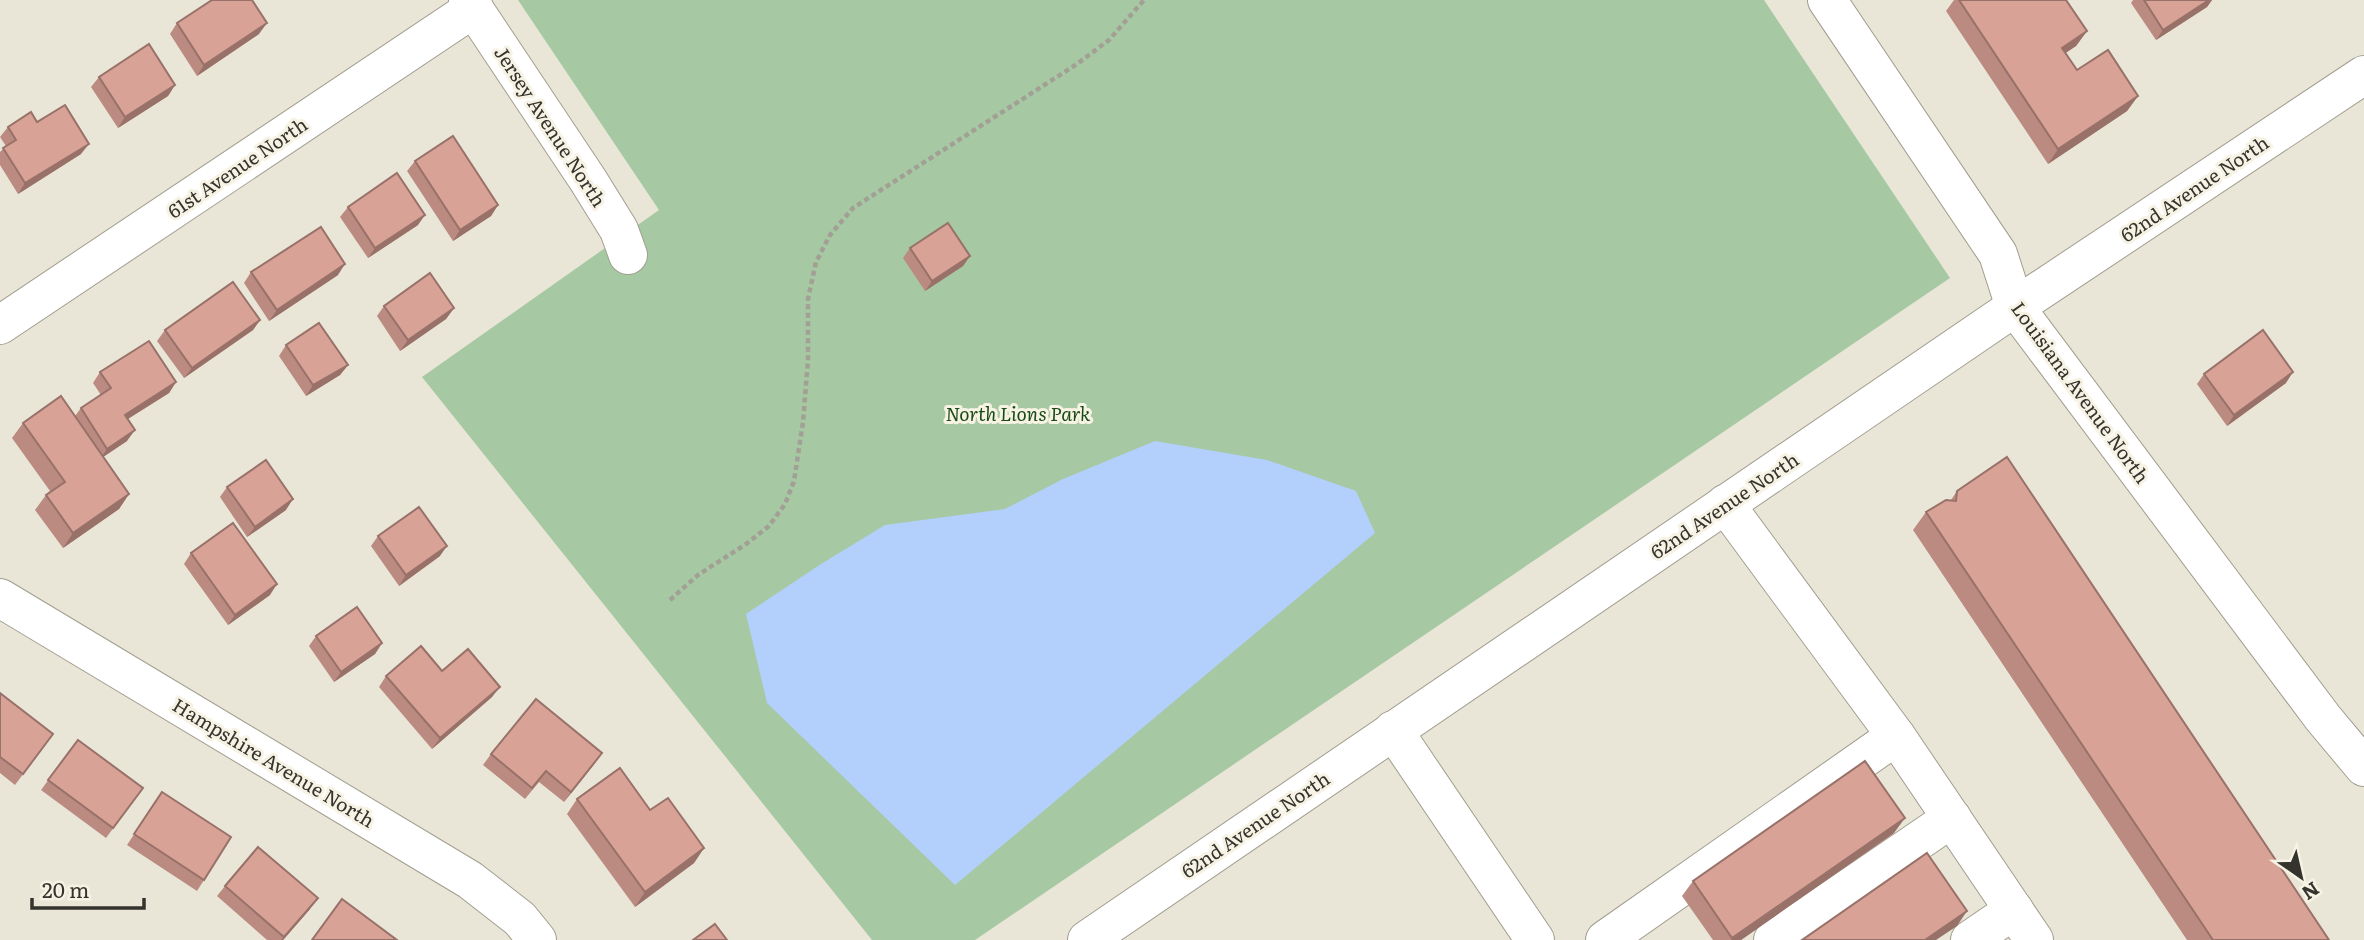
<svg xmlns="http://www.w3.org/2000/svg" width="2364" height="940" font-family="Literata,serif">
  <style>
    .green { fill: #a6c8a3 }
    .water { fill: #b3cffb }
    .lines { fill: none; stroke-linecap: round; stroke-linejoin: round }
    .minor-casing { stroke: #a19e8f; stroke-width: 40 }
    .path { stroke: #a29f94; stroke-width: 4.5; stroke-dasharray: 5 3.5; stroke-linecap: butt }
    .minor { stroke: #fff; stroke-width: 38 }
    .wall { fill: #bb8b81 }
    .shaded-wall { fill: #987169 }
    .building { fill: #d9a296; stroke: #987169; stroke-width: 2 }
    .labels { text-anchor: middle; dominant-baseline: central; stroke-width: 6; stroke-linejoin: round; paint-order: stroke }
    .street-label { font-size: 19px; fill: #34332d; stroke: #f7f3e4 }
    .park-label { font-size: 19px; font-style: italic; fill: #1a4b16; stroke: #f7f3e4 }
  </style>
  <rect width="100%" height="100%" fill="#eae6d7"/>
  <path class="green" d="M 518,0 L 1764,0 L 1950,278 L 975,940 L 872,940 L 422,377 L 659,210 Z"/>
  <path class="water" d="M 1155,441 L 1267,460 L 1356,491 L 1375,533 L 955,885 L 767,703 L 746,614 L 821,564 L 885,525 L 1005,509 L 1063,479 Z"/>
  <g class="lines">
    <g class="minor-casing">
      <g id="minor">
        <path d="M 468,0 L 588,180 L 619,230 L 628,255"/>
        <path d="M 1827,0 L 1998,254 L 2015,307 L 2323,718 L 2364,767"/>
        <path d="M 0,325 L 474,8"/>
        <path d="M 1725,504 L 1896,736 L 2034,940"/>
        <path d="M 0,598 L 470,880 L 520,919 L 537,940"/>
        <path d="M 1393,730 L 1535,940"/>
        <path d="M 1087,940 L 2015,307 L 2364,75"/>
        <path d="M 1605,940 L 1896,736"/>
        <path d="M 1773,940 L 1952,818"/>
        <path d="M 1970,940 L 2014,910"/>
      </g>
    </g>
    <path class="path" d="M 670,600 L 698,575 L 746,544 L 769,526 L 785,504 L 794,481 L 803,422 L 808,360 L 808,299 L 816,262 L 830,235 L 853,208 L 1077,64 L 1109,40 L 1144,0"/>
    <use href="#minor" class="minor"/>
  </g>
  <g class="wall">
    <path d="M 1954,0 L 2066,0 L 2087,31 L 2076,46 L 2065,53 L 2077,70 L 2138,96 L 2127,111 L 2048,164 L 1946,11 Z"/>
    <path d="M 2133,0 L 2212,0 L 2207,7 L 2156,40 L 2131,3 Z"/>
    <path d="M 177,23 L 259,34 L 197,76 L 170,34 Z"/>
    <path d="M 99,77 L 175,85 L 168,96 L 118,128 L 91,87 Z"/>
    <path d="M 37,122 L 81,154 L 18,194 L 0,165 L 0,152 L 6,146 L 0,137 L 8,127 Z"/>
    <path d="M 415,161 L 498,205 L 491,216 L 453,241 L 407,171 Z"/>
    <path d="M 348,207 L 418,225 L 368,258 L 340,217 Z"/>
    <path d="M 910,248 L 970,256 L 963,266 L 925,291 L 903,258 Z"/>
    <path d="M 251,272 L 338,275 L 269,321 L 244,283 Z"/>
    <path d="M 384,306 L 454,308 L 446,319 L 400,351 L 377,316 Z"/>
    <path d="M 260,320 L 253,330 L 184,378 L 157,341 L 165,330 Z"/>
    <path d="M 286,345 L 348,365 L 340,375 L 306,396 L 279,356 Z"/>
    <path d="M 100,372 L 176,382 L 169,393 L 128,419 L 127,441 L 103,457 L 129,494 L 119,509 L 63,548 L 35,510 L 46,495 L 50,491 L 12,438 L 23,423 L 75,416 L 81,408 L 101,395 L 93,383 Z"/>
    <path d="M 2204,374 L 2286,383 L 2227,426 L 2197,384 Z"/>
    <path d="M 227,487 L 286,510 L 247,537 L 220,497 Z"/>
    <path d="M 1957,491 L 2329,940 L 2187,940 L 1913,530 L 1926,512 L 1951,500 Z"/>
    <path d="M 378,536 L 440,556 L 399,586 L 371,546 Z"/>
    <path d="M 191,553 L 270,595 L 228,625 L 184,564 Z"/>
    <path d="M 316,636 L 382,643 L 375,654 L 334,682 L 309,646 Z"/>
    <path d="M 442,671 L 492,697 L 432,749 L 379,687 L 386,676 Z"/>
    <path d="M 0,693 L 53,734 L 15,785 L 0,773 Z"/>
    <path d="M 78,740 L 143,788 L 106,838 L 41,790 Z"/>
    <path d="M 491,754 L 595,763 L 564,802 L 539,782 L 525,799 L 483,765 Z"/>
    <path d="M 162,792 L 204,880 L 197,891 L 127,845 Z"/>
    <path d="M 577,799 L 650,810 L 704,848 L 694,863 L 635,907 L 567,814 Z"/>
    <path d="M 1894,833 L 1741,940 L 1713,940 L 1682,896 L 1693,881 Z"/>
    <path d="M 225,886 L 310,909 L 283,940 L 267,940 L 217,896 Z"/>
  </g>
  <g class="shaded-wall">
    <path d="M 2209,0 L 2212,0 L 2207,7 L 2156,40 L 2163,30 Z"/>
    <path d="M 267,23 L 259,34 L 197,76 L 204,65 Z"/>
    <path d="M 2087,31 L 2076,46 L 2051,63 L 2062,48 Z"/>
    <path d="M 175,85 L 168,96 L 118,128 L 125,117 Z"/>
    <path d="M 2138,96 L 2127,111 L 2048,164 L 2058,149 Z"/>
    <path d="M 89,144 L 81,154 L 18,194 L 25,183 Z"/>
    <path d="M 498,205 L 491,216 L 453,241 L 460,230 Z"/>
    <path d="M 425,215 L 418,225 L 368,258 L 375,248 Z"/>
    <path d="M 970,256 L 963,266 L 925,291 L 932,281 Z"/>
    <path d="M 345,264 L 338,275 L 269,321 L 277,310 Z"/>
    <path d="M 454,308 L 446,319 L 400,351 L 408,340 Z"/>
    <path d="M 260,320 L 253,330 L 184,378 L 192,368 Z"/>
    <path d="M 348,365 L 340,375 L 306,396 L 313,385 Z"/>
    <path d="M 2293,372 L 2286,383 L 2227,426 L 2234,415 Z"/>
    <path d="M 176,382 L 169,393 L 118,425 L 125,415 Z"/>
    <path d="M 135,430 L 127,441 L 100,459 L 107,449 Z"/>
    <path d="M 129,494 L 119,509 L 63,548 L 73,533 Z"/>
    <path d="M 293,499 L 286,510 L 247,537 L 255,527 Z"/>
    <path d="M 447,546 L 440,556 L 399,586 L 406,575 Z"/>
    <path d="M 277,584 L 270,595 L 228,625 L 235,615 Z"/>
    <path d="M 382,643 L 375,654 L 334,682 L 341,672 Z"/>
    <path d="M 500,687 L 492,697 L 432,749 L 440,738 Z"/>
    <path d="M 602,753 L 595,763 L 564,802 L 571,792 Z"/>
    <path d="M 1905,818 L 1894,833 L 1741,940 L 1731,940 Z"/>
    <path d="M 704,848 L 694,863 L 635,907 L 645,892 Z"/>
    <path d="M 318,898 L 310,909 L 283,940 L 281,940 Z"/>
    <path d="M 1967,911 L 1957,926 L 1936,940 L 1925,940 Z"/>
  </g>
  <g class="building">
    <path d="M 212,0 L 252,0 L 267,23 L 204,65 L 177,23 Z"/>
    <path d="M 1959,0 L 2066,0 L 2087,31 L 2062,48 L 2077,70 L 2108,50 L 2138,96 L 2058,149 Z"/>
    <path d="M 2144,0 L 2209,0 L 2163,30 Z"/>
    <path d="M 149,44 L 175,85 L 125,117 L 99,77 Z"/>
    <path d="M 65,105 L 89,144 L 25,183 L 3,148 L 16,140 L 8,127 L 31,112 L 37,122 Z"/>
    <path d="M 453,136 L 498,205 L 460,230 L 415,161 Z"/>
    <path d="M 397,173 L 425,215 L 375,248 L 348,207 Z"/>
    <path d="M 948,223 L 970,256 L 932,281 L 910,248 Z"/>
    <path d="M 321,227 L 345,264 L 277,310 L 251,272 Z"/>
    <path d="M 430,273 L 454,308 L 408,340 L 384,306 Z"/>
    <path d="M 233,282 L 260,320 L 192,368 L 165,330 Z"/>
    <path d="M 319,323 L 348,365 L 313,385 L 286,345 Z"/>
    <path d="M 2263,330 L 2293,372 L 2234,415 L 2204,374 Z"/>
    <path d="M 149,341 L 176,382 L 125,415 L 135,430 L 107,449 L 81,408 L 111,388 L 100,372 Z"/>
    <path d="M 61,396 L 129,494 L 73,533 L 46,495 L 65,482 L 23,423 Z"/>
    <path d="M 2007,457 L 2329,940 L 2213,940 L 1926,512 L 1946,500 L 1956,501 L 1957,491 Z"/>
    <path d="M 266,460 L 293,499 L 255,527 L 227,487 Z"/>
    <path d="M 419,507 L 447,546 L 406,575 L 378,536 Z"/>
    <path d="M 233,523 L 277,584 L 235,615 L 191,553 Z"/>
    <path d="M 357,607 L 382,643 L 341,672 L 316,636 Z"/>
    <path d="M 421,646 L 442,671 L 468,649 L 500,687 L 440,738 L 386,676 Z"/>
    <path d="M 0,693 L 53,734 L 23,774 L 0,757 Z"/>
    <path d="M 536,699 L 602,753 L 571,792 L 546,771 L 532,788 L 491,754 Z"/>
    <path d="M 78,740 L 143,788 L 113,828 L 48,780 Z"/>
    <path d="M 1865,761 L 1905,818 L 1732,938 L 1693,881 Z"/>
    <path d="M 620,768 L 650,810 L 668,798 L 704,848 L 645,892 L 577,799 Z"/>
    <path d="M 162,792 L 231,837 L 204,880 L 134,834 Z"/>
    <path d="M 258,847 L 318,898 L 284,937 L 225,886 Z"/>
    <path d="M 1927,853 L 1967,911 L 1925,940 L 1802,940 Z"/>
    <path d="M 342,899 L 397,940 L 312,940 Z"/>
    <path d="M 715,924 L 727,940 L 693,940 Z"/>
  </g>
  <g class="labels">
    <g class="street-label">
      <text transform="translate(551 126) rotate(57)">Jersey Avenue North</text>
      <text transform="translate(237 167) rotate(-34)">61st Avenue North</text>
      <text transform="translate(2194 188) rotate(-34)">62nd Avenue North</text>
      <text transform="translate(2081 392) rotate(54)">Louisiana Avenue North</text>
      <text transform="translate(1724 505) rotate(-34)">62nd Avenue North</text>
      <text transform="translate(274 762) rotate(31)">Hampshire Avenue North</text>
      <text transform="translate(1255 824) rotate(-34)">62nd Avenue North</text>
    </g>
    <g class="park-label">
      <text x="1018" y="413">North Lions Park</text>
    </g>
  </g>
  <g transform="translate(2301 877) rotate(146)" stroke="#f7f3e4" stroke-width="5" paint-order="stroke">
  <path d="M0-5L12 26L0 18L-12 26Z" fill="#34332d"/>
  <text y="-10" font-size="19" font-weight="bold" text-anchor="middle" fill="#34332d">N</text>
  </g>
  <path d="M32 898v10h112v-10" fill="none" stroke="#34332d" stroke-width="3.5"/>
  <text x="42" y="898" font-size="21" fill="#34332d" stroke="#f7f3e4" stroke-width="5" paint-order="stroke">20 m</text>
</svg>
